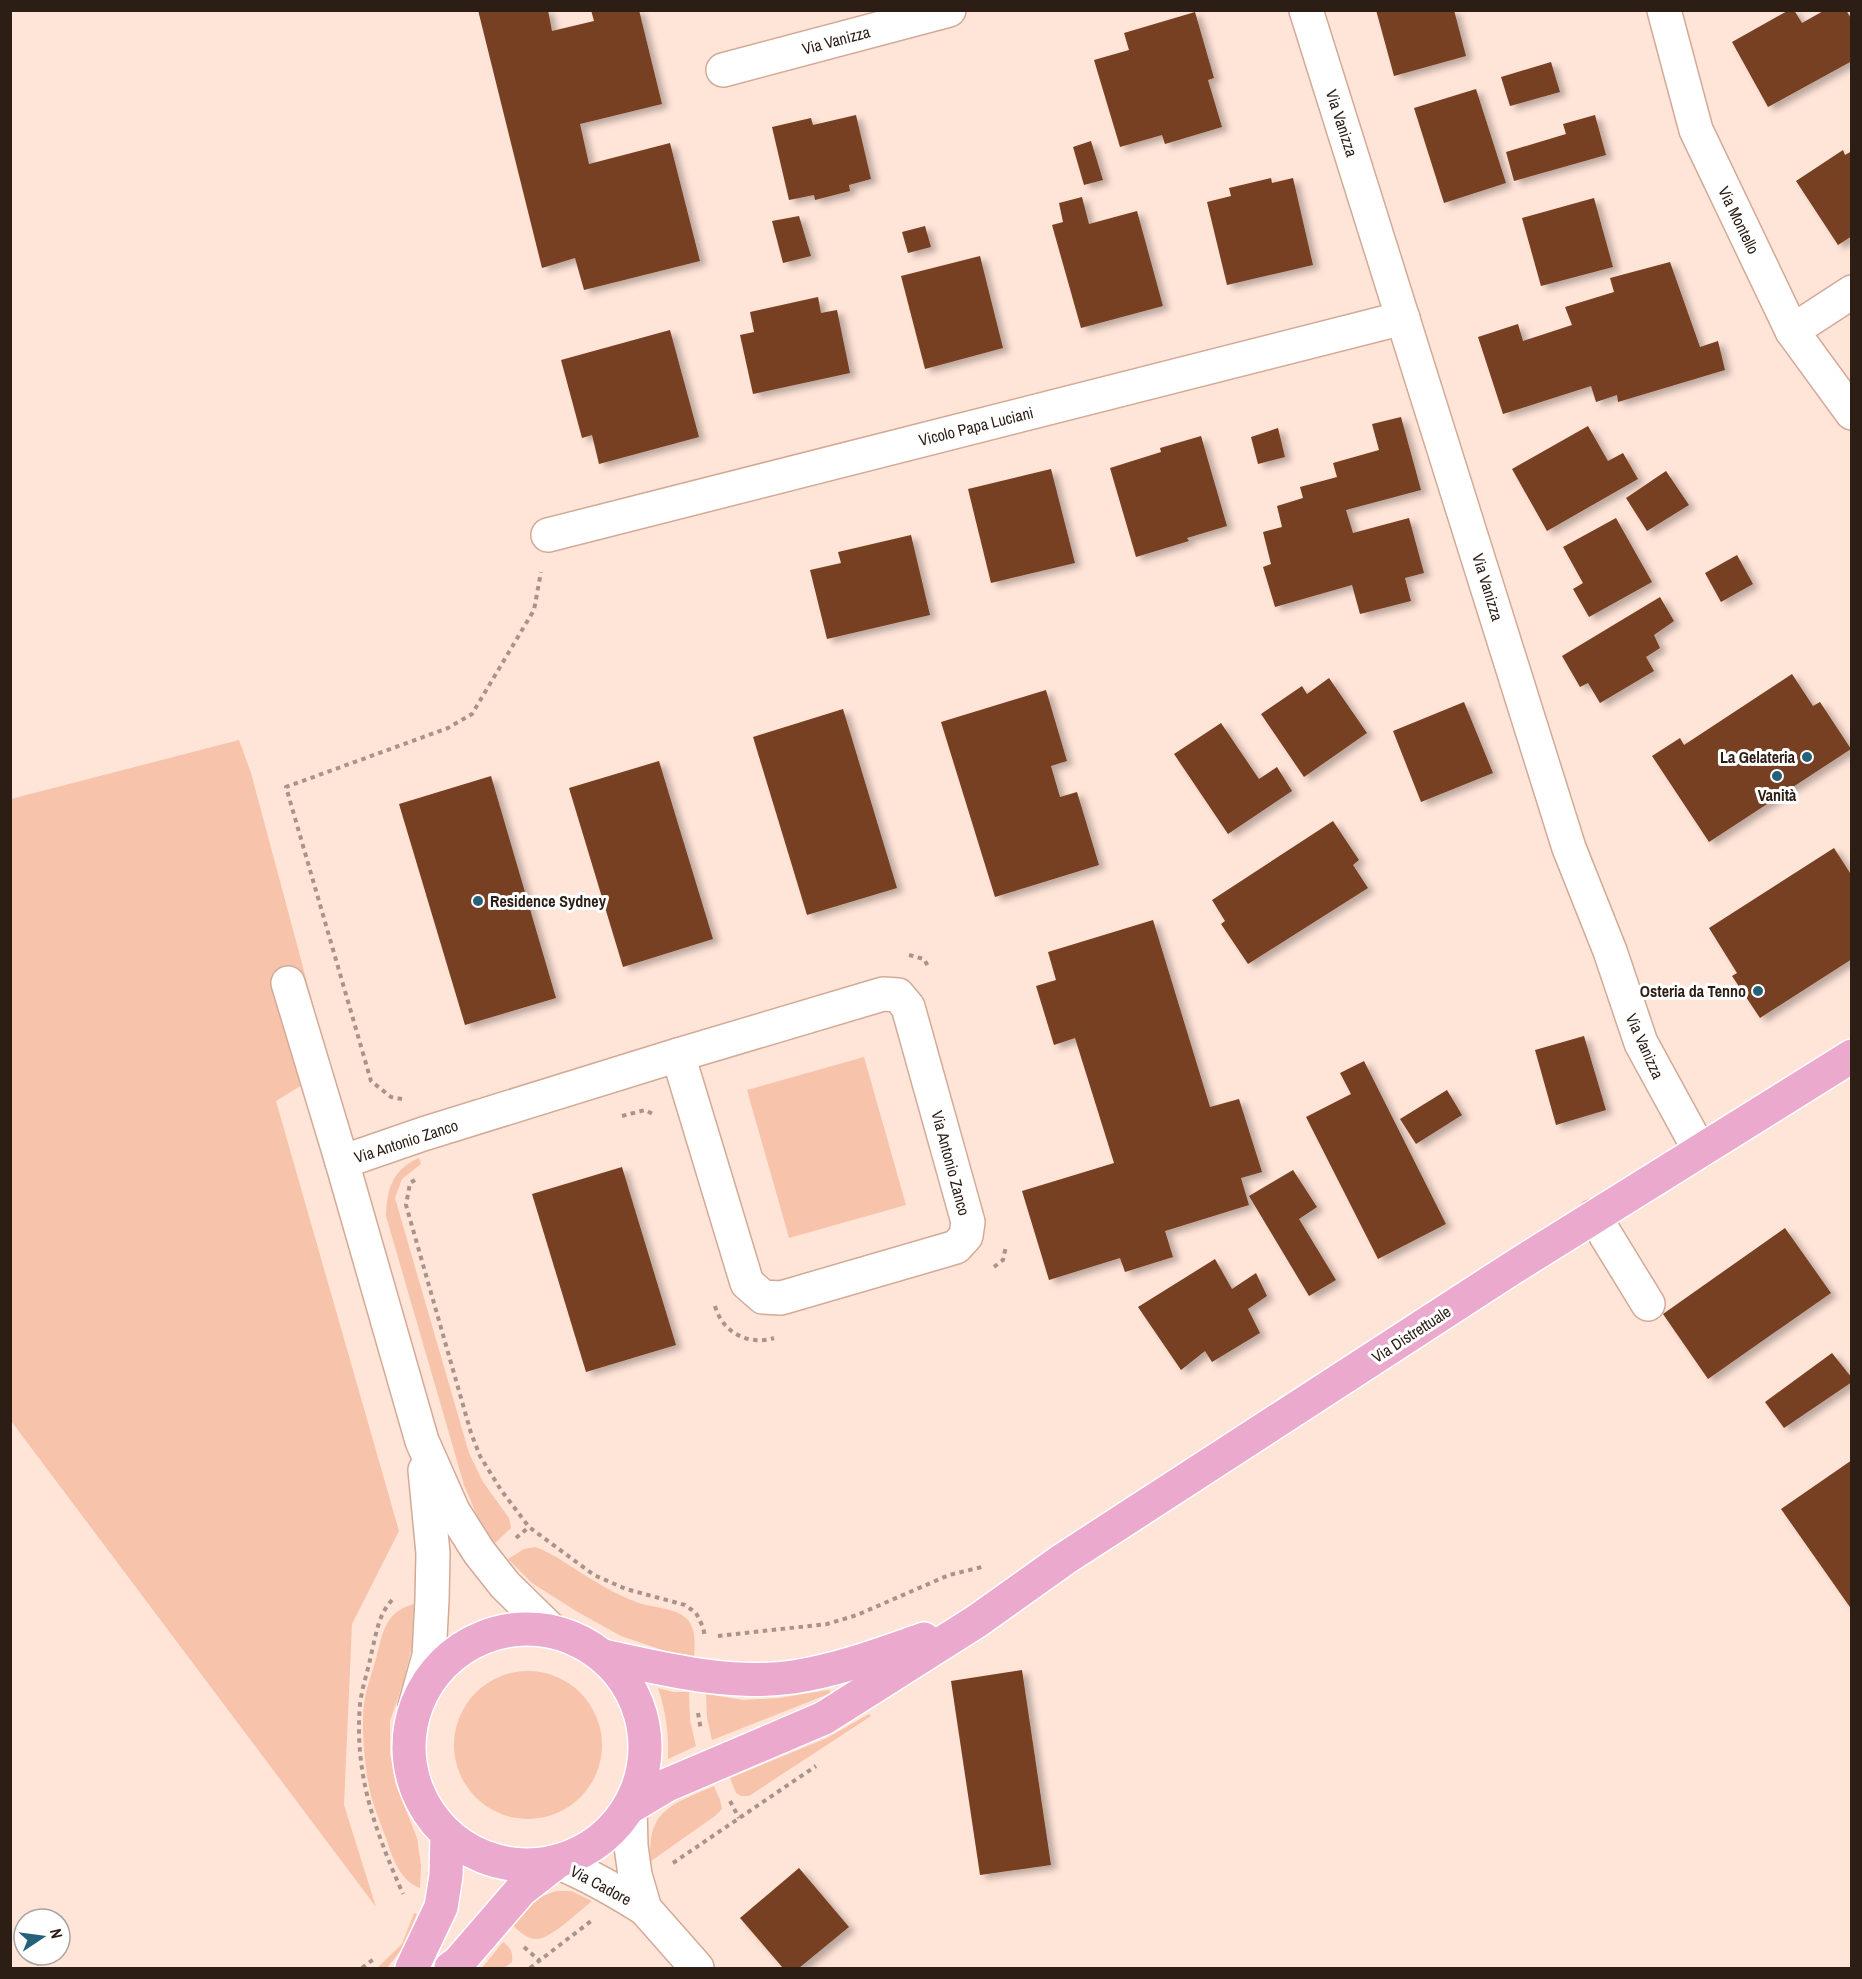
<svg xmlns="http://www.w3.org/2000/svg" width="1862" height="1979" font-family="'Archivo Narrow',sans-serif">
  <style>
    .green { fill: #f7c4ab }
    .building { fill: #773f21; filter: url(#shadow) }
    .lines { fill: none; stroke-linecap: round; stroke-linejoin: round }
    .minor-casing { stroke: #d3aa96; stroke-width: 36 }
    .major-casing { stroke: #fff; stroke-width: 36 }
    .path { stroke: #aa9489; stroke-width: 4; stroke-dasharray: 4.5 4.5; stroke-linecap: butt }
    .minor { stroke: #fff; stroke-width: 33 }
    .major { stroke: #eaa9cd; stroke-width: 33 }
    .poi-dot { fill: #256179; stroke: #fff; stroke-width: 2 }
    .labels { text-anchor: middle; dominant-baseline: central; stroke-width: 6; stroke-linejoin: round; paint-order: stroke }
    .street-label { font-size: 16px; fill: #2c1d15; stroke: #fff }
    .poi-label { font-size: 16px; font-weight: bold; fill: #2c1d15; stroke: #fff; text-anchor: end }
  </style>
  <defs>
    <filter id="shadow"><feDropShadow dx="6" dy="4" stdDeviation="3" flood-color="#0004"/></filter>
  </defs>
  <rect width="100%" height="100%" fill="#ffe4d8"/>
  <g class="green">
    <path d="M 239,740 L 251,773 L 330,1068 L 276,1101 L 399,1531 L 352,1624 L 344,1805 L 376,1907 L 11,1421 L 11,799 Z"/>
    <path d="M 864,1057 L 906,1205 L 789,1238 L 747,1090 Z"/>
    <path d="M 419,1158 L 421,1164 L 402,1179 L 395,1198 L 469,1453 L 483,1482 L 509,1518 L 511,1528 L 494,1544 L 477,1516 L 464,1485 L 386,1216 C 387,1189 392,1170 419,1158 Z"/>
    <path d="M 535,1547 C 555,1554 572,1568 591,1579 C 605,1588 621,1596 636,1602 C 651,1608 677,1607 688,1620 C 696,1630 695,1644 694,1656 L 665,1651 L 621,1636 L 576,1611 L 532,1583 L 508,1559 L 524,1549 Z"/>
    <path d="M 414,1604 L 412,1646 L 404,1680 L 390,1721 L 390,1754 L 396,1785 L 417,1838 L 421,1865 L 420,1888 C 400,1881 392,1857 386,1838 C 381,1825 376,1812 372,1799 C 365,1774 361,1730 364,1704 C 366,1688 373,1671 377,1655 C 383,1630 387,1611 414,1604 Z"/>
    <circle cx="528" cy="1745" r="74"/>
    <path d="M 658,1688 L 673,1692 L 689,1692 L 690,1720 L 696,1746 L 668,1759 C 669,1732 666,1713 658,1688 Z"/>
    <path d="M 829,1690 L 831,1693 L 712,1740 L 707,1718 L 706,1694 L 743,1700 L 779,1698 Z"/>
    <path d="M 869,1714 L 871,1716 L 749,1796 L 741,1796 L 736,1793 L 730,1778 L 827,1738 Z"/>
    <path d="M 714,1786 L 720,1800 L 722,1809 L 715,1816 L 651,1861 C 646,1810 673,1804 714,1786 Z"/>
    <path d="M 557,1891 L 571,1891 L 592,1901 C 579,1911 552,1938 537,1939 C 527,1939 519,1931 512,1925 C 527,1906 533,1898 557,1891 Z"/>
    <path d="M 414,1913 L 417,1914 L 405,1945 L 387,1968 L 377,1968 L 402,1944 Z"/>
    <path d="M 503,1942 C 511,1948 513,1952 512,1962 L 504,1968 L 482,1968 Z"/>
  </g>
  <g class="building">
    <path d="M 478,10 L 548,10 L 552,31 L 594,21 L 591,10 L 639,10 L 662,104 L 580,124 L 589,164 L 670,143 L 700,261 L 584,290 L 575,258 L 542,268 Z"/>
    <path d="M 1376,10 L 1454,10 L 1466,56 L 1394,76 Z"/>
    <path d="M 1789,10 L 1794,10 L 1802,23 L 1825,10 L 1846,10 L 1852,20 L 1852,61 L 1768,107 L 1732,42 Z"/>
    <path d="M 1195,12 L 1214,78 L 1208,80 L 1222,127 L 1165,144 L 1162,135 L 1120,147 L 1094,60 L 1129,50 L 1124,33 Z"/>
    <path d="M 1551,62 L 1560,92 L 1510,106 L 1501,77 Z"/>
    <path d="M 1476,89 L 1506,183 L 1444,203 L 1414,108 Z"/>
    <path d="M 856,115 L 871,179 L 849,185 L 850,191 L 815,200 L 814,195 L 789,200 L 772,127 L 811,118 L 813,125 Z"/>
    <path d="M 1595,115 L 1606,155 L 1514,181 L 1506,152 L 1566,134 L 1563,124 Z"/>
    <path d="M 1091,141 L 1103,180 L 1084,185 L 1073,147 Z"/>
    <path d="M 1843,150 L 1845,155 L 1852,151 L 1852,236 L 1838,245 L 1796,181 Z"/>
    <path d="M 1271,178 L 1272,183 L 1293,178 L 1313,265 L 1227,285 L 1207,202 L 1231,196 L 1229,188 Z"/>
    <path d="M 1082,197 L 1089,224 L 1137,211 L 1163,306 L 1081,328 L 1052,225 L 1063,222 L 1059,203 Z"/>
    <path d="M 1594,198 L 1613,267 L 1541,286 L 1522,218 Z"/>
    <path d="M 799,216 L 811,256 L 783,263 L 772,221 Z"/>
    <path d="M 925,226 L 931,247 L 908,253 L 902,232 Z"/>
    <path d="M 980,256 L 1003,348 L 925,369 L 901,276 Z"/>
    <path d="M 1670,262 L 1700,347 L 1718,341 L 1725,370 L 1618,402 L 1617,395 L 1596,402 L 1591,386 L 1503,414 L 1478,337 L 1518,324 L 1523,341 L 1572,325 L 1565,307 L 1614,292 L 1610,278 Z"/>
    <path d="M 818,297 L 821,313 L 837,310 L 850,373 L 753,394 L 740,335 L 754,332 L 750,312 Z"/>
    <path d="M 670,330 L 699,437 L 599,464 L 592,435 L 582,438 L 561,360 Z"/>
    <path d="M 1401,417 L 1421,490 L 1346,510 L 1353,533 L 1409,518 L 1424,573 L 1405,578 L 1411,601 L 1360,614 L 1352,585 L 1275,607 L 1263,567 L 1271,564 L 1263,532 L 1282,527 L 1277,506 L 1303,498 L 1300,487 L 1337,477 L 1333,463 L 1379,450 L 1372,424 Z"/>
    <path d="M 1588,426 L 1608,461 L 1623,453 L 1638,479 L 1547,531 L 1512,469 Z"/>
    <path d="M 1278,428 L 1285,457 L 1258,464 L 1251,437 Z"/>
    <path d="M 1201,436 L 1227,526 L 1187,538 L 1189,541 L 1136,557 L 1110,468 L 1161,452 L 1160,448 Z"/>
    <path d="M 1051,469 L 1075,563 L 991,583 L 968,489 Z"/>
    <path d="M 1666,471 L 1689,505 L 1647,531 L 1626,498 Z"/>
    <path d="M 1616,518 L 1652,582 L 1589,617 L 1573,589 L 1583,583 L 1563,547 Z"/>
    <path d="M 911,535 L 930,615 L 827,639 L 810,570 L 841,563 L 838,552 Z"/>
    <path d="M 1737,555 L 1753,584 L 1721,602 L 1705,573 Z"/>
    <path d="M 1660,597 L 1674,621 L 1654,635 L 1660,648 L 1646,657 L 1654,671 L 1600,703 L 1588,683 L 1580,687 L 1562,656 Z"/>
    <path d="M 1792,674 L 1813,706 L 1820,702 L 1851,749 L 1709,842 L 1652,756 L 1680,738 L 1684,745 Z"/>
    <path d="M 1329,678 L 1367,733 L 1304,777 L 1261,714 L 1302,686 L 1307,694 Z"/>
    <path d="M 1046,690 L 1067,761 L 1051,766 L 1060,797 L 1077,792 L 1099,865 L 995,897 L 941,722 Z"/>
    <path d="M 1464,702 L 1493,773 L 1421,802 L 1393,731 Z"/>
    <path d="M 843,709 L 897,888 L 807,915 L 753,737 Z"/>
    <path d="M 1221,723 L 1259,779 L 1277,767 L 1292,791 L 1228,834 L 1174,754 Z"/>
    <path d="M 659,761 L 713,939 L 623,967 L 569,788 Z"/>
    <path d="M 491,776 L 556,998 L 465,1025 L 399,804 Z"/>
    <path d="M 1333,821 L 1359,860 L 1353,865 L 1368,888 L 1248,964 L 1221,924 L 1225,921 L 1212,900 Z"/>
    <path d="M 1834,848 L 1852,876 L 1852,959 L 1760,1018 L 1732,976 L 1737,973 L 1709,928 Z"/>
    <path d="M 1153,920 L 1210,1107 L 1239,1099 L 1262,1172 L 1241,1178 L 1249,1205 L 1165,1231 L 1173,1257 L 1125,1272 L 1120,1258 L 1049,1280 L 1022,1191 L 1114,1163 L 1075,1038 L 1054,1045 L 1036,986 L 1056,980 L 1048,952 Z"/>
    <path d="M 1584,1036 L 1606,1110 L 1556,1125 L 1535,1050 Z"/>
    <path d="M 1364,1061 L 1446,1224 L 1378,1259 L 1306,1117 L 1351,1094 L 1340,1073 Z"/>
    <path d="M 1447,1090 L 1462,1115 L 1416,1144 L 1400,1119 Z"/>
    <path d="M 622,1167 L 676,1345 L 586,1372 L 532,1194 Z"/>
    <path d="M 1293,1170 L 1317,1207 L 1299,1219 L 1336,1280 L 1309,1296 L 1249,1196 Z"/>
    <path d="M 1785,1228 L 1831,1293 L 1708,1379 L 1663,1314 Z"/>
    <path d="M 1215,1259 L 1232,1289 L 1256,1273 L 1267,1296 L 1248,1309 L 1260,1333 L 1212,1362 L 1205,1351 L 1181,1370 L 1138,1307 Z"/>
    <path d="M 1832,1353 L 1852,1378 L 1852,1382 L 1784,1428 L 1765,1402 Z"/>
    <path d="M 1852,1460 L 1852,1610 L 1781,1509 Z"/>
    <path d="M 1022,1670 L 1051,1865 L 980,1875 L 951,1681 Z"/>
    <path d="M 799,1868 L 849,1927 L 799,1968 L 783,1968 L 740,1918 Z"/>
  </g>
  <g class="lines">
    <g class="minor-casing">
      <g id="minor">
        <path d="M 1306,10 L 1569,848 L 1610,951 L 1641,1043 L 1700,1151"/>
        <path d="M 1664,10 L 1696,130 L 1792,331 L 1852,413"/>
        <path d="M 723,70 L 949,10"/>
        <path d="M 1792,331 L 1852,292"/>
        <path d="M 548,535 L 1403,318"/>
        <path d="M 288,983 L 342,1162"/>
        <path d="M 883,994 L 898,995 L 908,1007 L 968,1222 L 966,1236 L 956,1247 L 781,1298 L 763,1297 L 747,1283 L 678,1055 Z"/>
        <path d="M 1594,1216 L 1648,1304"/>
        <path d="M 551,1630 L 505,1585 L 479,1552 L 453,1511 L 422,1441 L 342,1162 L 423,1134 L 678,1055"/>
        <path d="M 415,1706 L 429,1656 L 432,1600 L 433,1553 L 425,1470"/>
        <path d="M 557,1862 C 589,1875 615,1890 645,1909 L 635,1875 L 631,1846 L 630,1807"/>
        <path d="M 645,1909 L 697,1968"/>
      </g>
    </g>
    <g class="major-casing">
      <g id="major">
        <circle cx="527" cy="1747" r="118"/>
        <path d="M 603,1656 C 664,1669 730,1686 793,1677 C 839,1670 881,1654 924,1639"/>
        <path d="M 630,1807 L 667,1785 L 824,1718 L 977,1621 L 1064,1559 L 1514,1267 L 1852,1056"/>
        <path d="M 412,1968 L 441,1907 L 446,1876 L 447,1835"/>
        <path d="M 451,1968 L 458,1963 L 521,1890 L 557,1862"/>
      </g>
    </g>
    <g class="path">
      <path d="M 909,955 L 924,959 L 929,968"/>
      <path d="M 402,1099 L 391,1097 L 371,1081 L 286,787 L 448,728 L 472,714 L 534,610 L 541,572"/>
      <path d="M 622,1116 L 645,1110 L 655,1115"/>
      <path d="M 415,1180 L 410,1183 L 406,1205 L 471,1433 L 480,1456 L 501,1490 L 529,1527 L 594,1575 L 626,1589 L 685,1605 L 696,1613 L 703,1627 L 705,1637"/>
      <path d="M 994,1267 L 1003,1260 L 1006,1246"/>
      <path d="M 715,1306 C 722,1332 748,1346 774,1338"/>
      <path d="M 516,1538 L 529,1527"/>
      <path d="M 392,1600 C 378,1615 376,1635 371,1655 C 368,1671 362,1687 360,1704 C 354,1775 375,1830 403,1894"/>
      <path d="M 718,1636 L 827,1624 L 857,1615 L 949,1575 L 982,1567"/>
      <path d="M 698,1713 L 701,1730"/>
      <path d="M 730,1801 L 739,1818"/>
      <path d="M 673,1863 L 816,1766"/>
      <path d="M 524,1947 L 540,1961"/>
      <path d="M 362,1968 L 375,1958"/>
      <path d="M 530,1968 L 591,1921"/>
    </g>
    <use href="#minor" class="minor"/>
    <use href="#major" class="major"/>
  </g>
  <g class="poi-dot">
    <circle cx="1807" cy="757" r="6"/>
    <circle cx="1777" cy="776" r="6"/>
    <circle cx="478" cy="901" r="6"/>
    <circle cx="1758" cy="991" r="6"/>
  </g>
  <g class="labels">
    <g class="street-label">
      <text transform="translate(836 40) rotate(-15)">Via Vanizza</text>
      <text transform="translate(1342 123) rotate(72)">Via Vanizza</text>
      <text transform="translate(1739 220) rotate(64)">Via Montello</text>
      <text transform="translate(976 426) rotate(-14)">Vicolo Papa Luciani</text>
      <text transform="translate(1488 587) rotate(73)">Via Vanizza</text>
      <text transform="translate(1645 1046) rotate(66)">Via Vanizza</text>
      <text transform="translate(406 1141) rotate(-18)">Via Antonio Zanco</text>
      <text transform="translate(951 1163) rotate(75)">Via Antonio Zanco</text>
      <text transform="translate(1411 1334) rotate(-33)">Via Distrettuale</text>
      <text transform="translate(601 1885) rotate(28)">Via Cadore</text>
    </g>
    <g class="poi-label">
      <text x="1795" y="757">La Gelateria</text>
      <text x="1777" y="795" text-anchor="middle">Vanità</text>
      <text x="490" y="901" text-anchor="start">Residence Sydney</text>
      <text x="1746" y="991">Osteria da Tenno</text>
    </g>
  </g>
  <rect width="1862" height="1979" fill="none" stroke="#2c1d15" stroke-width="24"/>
  <g transform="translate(42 1937) rotate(77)"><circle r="28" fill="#ffffff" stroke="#aba5a1" stroke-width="1.5"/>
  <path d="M0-4.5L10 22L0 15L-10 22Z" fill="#256179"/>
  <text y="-9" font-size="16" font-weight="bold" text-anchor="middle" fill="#2c1d15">N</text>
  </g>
</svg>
